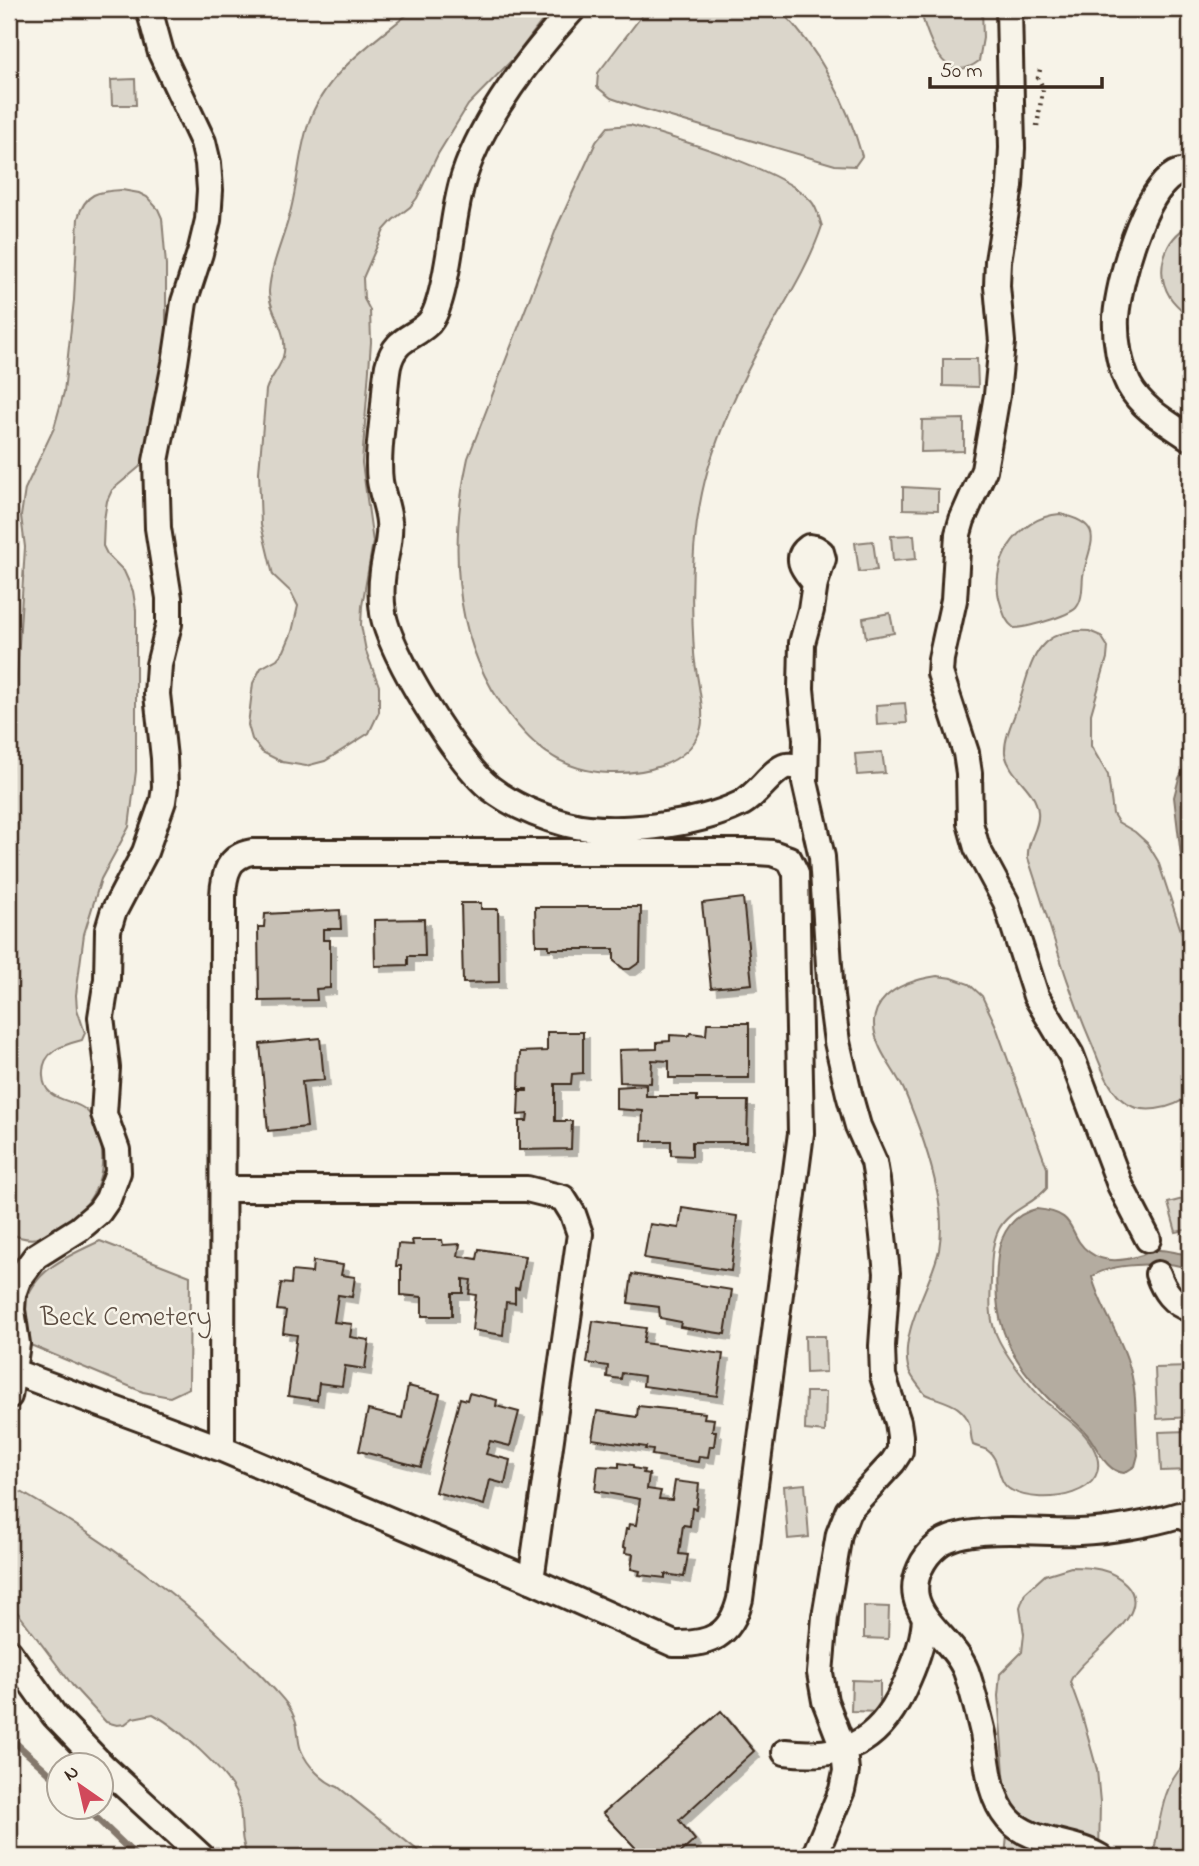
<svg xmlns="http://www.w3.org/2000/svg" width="1199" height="1866" font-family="'Indie Flower',sans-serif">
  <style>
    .green { fill: #dbd6cb; stroke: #8b8074; stroke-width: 2 }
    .water { fill: #b4aca0; stroke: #84786c; stroke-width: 2 }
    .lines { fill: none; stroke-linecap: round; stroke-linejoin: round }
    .stream { stroke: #84786c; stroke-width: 7 }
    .building { fill: #c8c1b6; stroke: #3b2a1e; stroke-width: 2; filter: url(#shadow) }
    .minor-casing { stroke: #3b2a1e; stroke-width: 30 }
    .path { stroke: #3b2a1e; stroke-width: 4.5; stroke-dasharray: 2 5; stroke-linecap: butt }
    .minor { stroke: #f7f3e8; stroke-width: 24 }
    .labels { text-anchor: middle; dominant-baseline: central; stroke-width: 5; stroke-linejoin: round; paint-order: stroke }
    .park-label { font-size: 28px; fill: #5b4c41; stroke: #f7f3e8 }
  </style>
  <defs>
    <filter id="shadow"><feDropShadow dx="6" dy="6" stdDeviation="0" flood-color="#0004"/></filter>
  </defs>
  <rect width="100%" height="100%" fill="#f7f3e8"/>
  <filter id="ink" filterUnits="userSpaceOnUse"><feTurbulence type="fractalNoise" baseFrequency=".0143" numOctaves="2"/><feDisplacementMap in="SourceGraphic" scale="14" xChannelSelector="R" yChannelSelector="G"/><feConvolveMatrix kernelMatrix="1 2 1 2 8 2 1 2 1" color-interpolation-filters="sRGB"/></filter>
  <g filter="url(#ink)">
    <g class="green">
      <path d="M 414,9 L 551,9 L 514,58 L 468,105 L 438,154 L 417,198 L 410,207 L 393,220 L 384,230 L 363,278 L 364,299 L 370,310 L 371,342 L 362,463 L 373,542 L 362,606 L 361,625 L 366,651 L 379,686 L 379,712 L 369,733 L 325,761 L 306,766 L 282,762 L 262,752 L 252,739 L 248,725 L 253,683 L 261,668 L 277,659 L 284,651 L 292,632 L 298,606 L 291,592 L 273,575 L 261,525 L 259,472 L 266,390 C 270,376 282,368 284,352 C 287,329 268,310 269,291 C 271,263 285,236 291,209 C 298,181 299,152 308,125 C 324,73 374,42 414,9 Z"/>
      <path d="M 647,9 L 779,9 C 819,49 847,102 862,156 L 855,166 L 835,165 L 640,108 L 611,98 L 597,87 L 598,73 Z"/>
      <path d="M 920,9 L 982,9 L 983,38 L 979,61 C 943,89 927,35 920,9 Z"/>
      <path d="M 135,79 L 136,105 L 112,105 L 111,80 Z"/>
      <path d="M 630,125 C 674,138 783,169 811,201 C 817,207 819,218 822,226 C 808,268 783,305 762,343 C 740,383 721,426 708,469 C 691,528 690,593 694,653 C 695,673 707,713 700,731 C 686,766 643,774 610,773 C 558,771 528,743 500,702 C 452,631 450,540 468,458 L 557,227 L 596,142 L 608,127 Z"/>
      <path d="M 122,190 L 139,193 L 147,197 L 158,209 L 162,218 L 166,265 L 166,342 L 143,464 L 112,490 L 107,501 L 104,520 L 103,546 L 107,554 L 124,571 L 133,591 L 136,610 L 136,771 L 129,827 L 101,879 L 84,934 L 76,995 L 77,1009 L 85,1033 L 82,1040 C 63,1045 41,1051 43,1076 C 44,1102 72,1098 86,1110 C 94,1117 98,1129 100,1139 C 109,1177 91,1208 59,1229 C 41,1240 28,1242 9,1233 L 9,806 L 25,547 L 21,516 L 25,489 L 54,428 L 64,392 L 74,300 L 78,218 C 85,193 98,191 122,190 Z"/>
      <path d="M 1190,225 L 1190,317 C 1183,311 1175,305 1170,297 C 1154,271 1164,239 1190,225 Z"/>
      <path d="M 943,359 L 977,359 L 978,387 L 943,386 Z"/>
      <path d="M 964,419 L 964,451 L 921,452 L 922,420 Z"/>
      <path d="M 903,487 L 938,489 L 938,510 L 903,509 Z"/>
      <path d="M 1060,514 C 1108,525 1089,544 1083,576 C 1082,586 1083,600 1076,608 C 1068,616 1026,628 1014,628 C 1006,622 1004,615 1001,605 C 987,565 1017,517 1060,514 Z"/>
      <path d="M 914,535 L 916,559 L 893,561 L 891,536 Z"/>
      <path d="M 873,541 L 877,570 L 859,572 L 855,543 Z"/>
      <path d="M 890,613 L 894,633 L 866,638 L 863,618 Z"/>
      <path d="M 1089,631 L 1101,636 L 1108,647 L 1107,658 L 1091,714 L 1091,746 L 1108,775 L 1113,814 L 1118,822 L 1135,832 L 1147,843 L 1158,861 L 1186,946 L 1190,970 L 1190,1095 C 1173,1109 1139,1117 1121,1099 C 1106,1085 1099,1060 1091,1042 C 1065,982 1049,920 1028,858 C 1026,841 1040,829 1038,812 C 1036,788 1009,777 1005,753 C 1004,738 1013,720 1018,706 C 1032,664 1033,628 1089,631 Z"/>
      <path d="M 905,703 L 907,723 L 877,725 L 876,705 Z"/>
      <path d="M 882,752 L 885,773 L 857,775 L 855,754 Z"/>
      <path d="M 937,976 L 952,978 L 969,984 L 982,996 L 995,1024 L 1047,1168 L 1047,1188 C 1033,1205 1010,1209 999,1229 C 991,1244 991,1265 991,1282 C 990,1299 989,1318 996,1334 C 1004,1354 1031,1389 1047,1403 C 1063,1416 1082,1427 1093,1447 C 1119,1495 1041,1507 1011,1490 C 996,1482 1001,1459 987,1450 C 983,1448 977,1447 973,1445 C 971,1439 971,1434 970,1427 C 965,1403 942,1402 925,1394 C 919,1386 910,1377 908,1367 C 900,1330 931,1286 939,1250 C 942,1232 941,1209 937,1191 C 930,1156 918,1123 904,1090 C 897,1075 887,1063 880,1048 C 859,1002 897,982 937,976 Z"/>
      <path d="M 1190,1197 L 1190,1229 L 1176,1232 L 1168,1203 Z"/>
      <path d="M 100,1241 L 190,1276 L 189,1388 L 170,1397 L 143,1392 L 28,1344 C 27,1333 22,1317 25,1306 C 32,1270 70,1255 100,1241 Z"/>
      <path d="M 805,1336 L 825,1336 L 826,1372 L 806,1373 Z"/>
      <path d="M 1189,1367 L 1190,1417 L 1157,1419 L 1155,1368 Z"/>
      <path d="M 806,1392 L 826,1392 L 825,1432 L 805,1430 Z"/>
      <path d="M 1188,1431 L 1190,1470 L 1161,1471 L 1159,1432 Z"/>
      <path d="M 805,1484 L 809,1537 L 788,1539 L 784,1486 Z"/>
      <path d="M 9,1489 L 23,1493 C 120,1549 197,1607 274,1689 C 282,1698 291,1707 295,1719 C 299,1729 297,1740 301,1750 C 307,1765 323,1782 338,1787 L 426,1857 L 248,1857 C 238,1836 244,1819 238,1799 C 230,1773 177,1727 153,1714 L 133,1718 L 125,1724 L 117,1725 L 106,1722 L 73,1686 L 9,1601 Z"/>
      <path d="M 1071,1567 C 1090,1567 1111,1568 1126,1584 C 1158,1616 1080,1655 1070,1682 L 1081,1712 L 1097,1770 L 1100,1802 L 1099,1857 L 1005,1857 L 1008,1824 L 998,1696 L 1000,1674 L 1022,1652 L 1024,1634 L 1020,1607 L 1025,1593 L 1045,1575 Z"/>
      <path d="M 864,1606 L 889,1607 L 888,1639 L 864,1638 Z"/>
      <path d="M 852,1680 L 880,1681 L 880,1712 L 851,1711 Z"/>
      <path d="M 1190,1761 L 1190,1857 L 1153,1857 C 1159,1828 1162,1777 1190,1761 Z"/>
    </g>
    <g class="water">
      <path d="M 1190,757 L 1190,876 L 1181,856 L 1174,797 L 1179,778 Z"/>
      <path d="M 1036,1209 C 1081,1213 1065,1234 1089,1252 C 1105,1264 1124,1261 1142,1255 C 1147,1253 1151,1250 1157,1250 C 1169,1249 1179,1255 1190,1254 L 1190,1268 C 1183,1268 1176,1264 1168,1264 C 1148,1264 1107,1264 1092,1277 C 1100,1307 1119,1332 1128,1362 C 1138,1391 1135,1424 1138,1455 L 1135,1466 L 1124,1473 C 1104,1471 1098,1446 1085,1432 C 1074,1419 1058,1409 1046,1396 C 1004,1353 991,1314 998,1255 C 1001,1232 1014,1214 1036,1209 Z"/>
    </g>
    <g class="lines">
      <g class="stream">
        <path d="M 9,1737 L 60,1783"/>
        <path d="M 84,1806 L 137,1857"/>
      </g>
    </g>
    <g class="building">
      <path d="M 743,898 L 752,984 L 711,988 L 702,903 Z"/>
      <path d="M 461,903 L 481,903 L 481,909 L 498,909 L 499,982 L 463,983 Z"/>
      <path d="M 535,907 L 641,907 L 640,962 L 630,969 L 624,969 L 614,961 L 614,949 L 549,949 L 549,945 L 536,945 Z"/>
      <path d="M 340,910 L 341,929 L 323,929 L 323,940 L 330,940 L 330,988 L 316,989 L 317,1000 L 259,1001 L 258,927 L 264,927 L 265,914 Z"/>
      <path d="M 424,919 L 425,956 L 408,956 L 408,965 L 375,966 L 374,920 Z"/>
      <path d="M 707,1023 L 749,1023 L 749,1078 L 669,1078 L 669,1061 L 652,1060 L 651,1083 L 620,1082 L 619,1050 L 657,1049 L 657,1042 L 670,1041 L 670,1035 L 688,1036 L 691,1033 L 706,1035 Z"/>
      <path d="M 547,1032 L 583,1032 L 583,1073 L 572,1074 L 571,1084 L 555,1084 L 555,1121 L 572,1121 L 571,1149 L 519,1150 L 519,1121 L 527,1121 L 528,1114 L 518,1115 L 519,1091 L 527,1091 L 527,1089 L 519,1089 L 520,1052 L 547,1051 Z"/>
      <path d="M 320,1038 L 324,1080 L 302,1082 L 307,1127 L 268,1131 L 260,1044 Z"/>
      <path d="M 646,1085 L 646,1096 L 697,1096 L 697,1101 L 748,1101 L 747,1142 L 692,1142 L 692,1156 L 671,1155 L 671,1141 L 642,1141 L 643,1111 L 616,1109 L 616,1087 Z"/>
      <path d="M 682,1208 L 737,1216 L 731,1271 L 644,1258 L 650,1224 L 679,1228 Z"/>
      <path d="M 412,1240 L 442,1240 L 443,1245 L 460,1244 L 458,1256 L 477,1259 L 479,1249 L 525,1256 L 519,1289 L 515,1288 L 515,1303 L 506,1302 L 503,1335 L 472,1330 L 476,1295 L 469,1294 L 471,1280 L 463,1279 L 463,1293 L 452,1293 L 452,1316 L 422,1316 L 422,1297 L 401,1295 L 401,1266 L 396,1266 L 398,1244 L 413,1245 Z"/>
      <path d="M 313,1261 L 343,1265 L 341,1275 L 355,1277 L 352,1297 L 338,1295 L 334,1322 L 352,1324 L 350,1337 L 369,1340 L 365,1369 L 345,1366 L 342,1386 L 319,1383 L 317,1400 L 288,1396 L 297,1335 L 283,1333 L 286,1311 L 277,1310 L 281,1283 L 291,1284 L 292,1271 L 312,1273 Z"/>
      <path d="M 632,1274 L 732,1290 L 725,1334 L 680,1327 L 681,1322 L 660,1318 L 659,1307 L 628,1303 Z"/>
      <path d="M 593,1321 L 646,1328 L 643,1343 L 723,1354 L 717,1396 L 643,1386 L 644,1376 L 622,1373 L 621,1379 L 607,1377 L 608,1366 L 587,1363 Z"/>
      <path d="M 408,1386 L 440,1394 L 421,1467 L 359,1451 L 368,1410 L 402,1418 Z"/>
      <path d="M 469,1393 L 497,1400 L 496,1406 L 519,1412 L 510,1446 L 490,1441 L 486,1454 L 510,1460 L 505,1484 L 490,1480 L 484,1505 L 435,1492 L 460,1398 L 467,1400 Z"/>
      <path d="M 638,1406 L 705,1413 L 704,1418 L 714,1419 L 712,1431 L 716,1431 L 714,1446 L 710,1446 L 708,1457 L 699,1456 L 698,1462 L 652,1455 L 653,1450 L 645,1449 L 646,1447 L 592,1439 L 597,1411 L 637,1417 Z"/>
      <path d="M 619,1463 L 633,1465 L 633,1468 L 644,1470 L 643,1473 L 649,1474 L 647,1489 L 661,1491 L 659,1499 L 672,1500 L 675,1481 L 699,1484 L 696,1509 L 692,1508 L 690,1526 L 683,1525 L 679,1554 L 688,1555 L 684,1577 L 665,1574 L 665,1578 L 639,1575 L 640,1571 L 631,1569 L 633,1554 L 625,1553 L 626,1548 L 623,1547 L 626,1529 L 628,1529 L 629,1524 L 636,1525 L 640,1499 L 595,1491 L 598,1466 L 619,1467 Z"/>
      <path d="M 721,1711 L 754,1751 L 679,1820 L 695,1840 L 676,1857 L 644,1857 L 603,1813 Z"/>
    </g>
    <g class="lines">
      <g class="minor-casing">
        <g id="minor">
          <path d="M 573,9 C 531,56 484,115 464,176 C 451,217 452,261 439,302 C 437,309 434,317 429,323 C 413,339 395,337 388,366 C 385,382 385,398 383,414 C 381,436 377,459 380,481 C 382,495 388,508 389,522 C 391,539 385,555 383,571 C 381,585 381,599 383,613 C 389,653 458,763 490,788 C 512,805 541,817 567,824 C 613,836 697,825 740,804 C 757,796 772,770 786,766 C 792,765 799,767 805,767"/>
          <path d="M 1009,9 L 1012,148 L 1010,186 L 998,261 L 997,286 L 1002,342 L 997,395 L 984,470 L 962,520 L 958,534 L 954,600 L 941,659 L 940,673 L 966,753 L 969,773 L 970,823 L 977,848 L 1006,902 L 1036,996 L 1071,1055 L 1120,1185 L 1148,1239"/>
          <path d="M 1190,170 C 1185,171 1179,172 1175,174 C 1142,193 1119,281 1116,317 C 1115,339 1119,365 1129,385 C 1142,409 1168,423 1190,438"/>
          <path d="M 223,1189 L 527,1189 L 563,1198 L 573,1214 L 580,1234 L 531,1580"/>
          <path d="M 1158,1274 C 1164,1291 1172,1303 1190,1309"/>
          <path d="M 9,1370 L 222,1449 L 531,1580 L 674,1644 C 710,1645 731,1636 740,1599 L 801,1133 L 796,873 L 789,859 L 772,853 L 757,852 L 252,852 C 228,856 224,874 223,896 L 222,1449"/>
          <path d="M 9,1396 L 17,1344 L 12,1310 L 13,1294 L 18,1280 L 36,1256 L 79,1229 L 99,1212 L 108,1199 L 118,1172 L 117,1150 L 104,1114 L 107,1068 L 101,1017 L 107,979 L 108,930 L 113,913 L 145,852 L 163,801 L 165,787 L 164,758 L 157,694 L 159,665 L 169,624 L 169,598 L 158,528 L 156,461 L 175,363 L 184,302 L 200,253 L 208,220 L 210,190 L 208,163 L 203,142 L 161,53 L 149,9"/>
          <path d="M 9,1652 L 54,1715 L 101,1764"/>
          <path d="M 785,1752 C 850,1760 884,1738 908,1679 C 917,1659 924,1639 925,1617"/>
          <path d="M 102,1765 L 202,1857"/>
          <path d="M 814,1857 L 842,1790 L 846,1771 L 844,1750 L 825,1701 L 820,1673 L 825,1617 L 839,1534 L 848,1511 L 893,1462 L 900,1451 L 900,1436 L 898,1422 L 883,1376 L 882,1346 L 887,1273 L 877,1180 L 874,1162 L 858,1126 L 849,1094 L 837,1042 L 831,996 L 822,857 L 805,782 L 806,739 L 801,689 L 802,643 L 811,610 L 815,583 L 823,559 L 821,552 L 815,548 L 809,547 C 792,559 806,571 815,583"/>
          <path d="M 1100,1857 C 1073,1840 1030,1844 1008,1819 C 988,1796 988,1761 983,1733 C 978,1712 973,1691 966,1671 C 955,1643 922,1625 916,1597 C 912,1578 923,1557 938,1545 C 966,1523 1043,1534 1079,1532 C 1109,1531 1150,1524 1179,1515 L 1190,1520"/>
        </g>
      </g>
      <path class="path" d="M 1037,126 L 1043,88 L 1038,78 L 1041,65"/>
      <use href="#minor" class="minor"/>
    </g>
  </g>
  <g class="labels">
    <g class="park-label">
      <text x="126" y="1318">Beck Cemetery</text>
    </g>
  </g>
  <rect width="1199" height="1866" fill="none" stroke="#f7f3e8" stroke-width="35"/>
  <rect x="18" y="18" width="1164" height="1831" fill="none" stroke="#3b2a1e" stroke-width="2.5" filter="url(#ink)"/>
  <g transform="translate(80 1786) rotate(326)"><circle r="33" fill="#f7f3e8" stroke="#aca397" stroke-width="2"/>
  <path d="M0-5L12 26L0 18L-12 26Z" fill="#d1495b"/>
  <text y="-10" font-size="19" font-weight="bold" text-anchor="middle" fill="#3b2a1e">N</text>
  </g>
  <path d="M930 77v10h172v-10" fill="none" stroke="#3b2a1e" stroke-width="3.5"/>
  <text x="940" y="77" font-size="21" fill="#3b2a1e" stroke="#f7f3e8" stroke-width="5" paint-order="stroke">50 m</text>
</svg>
